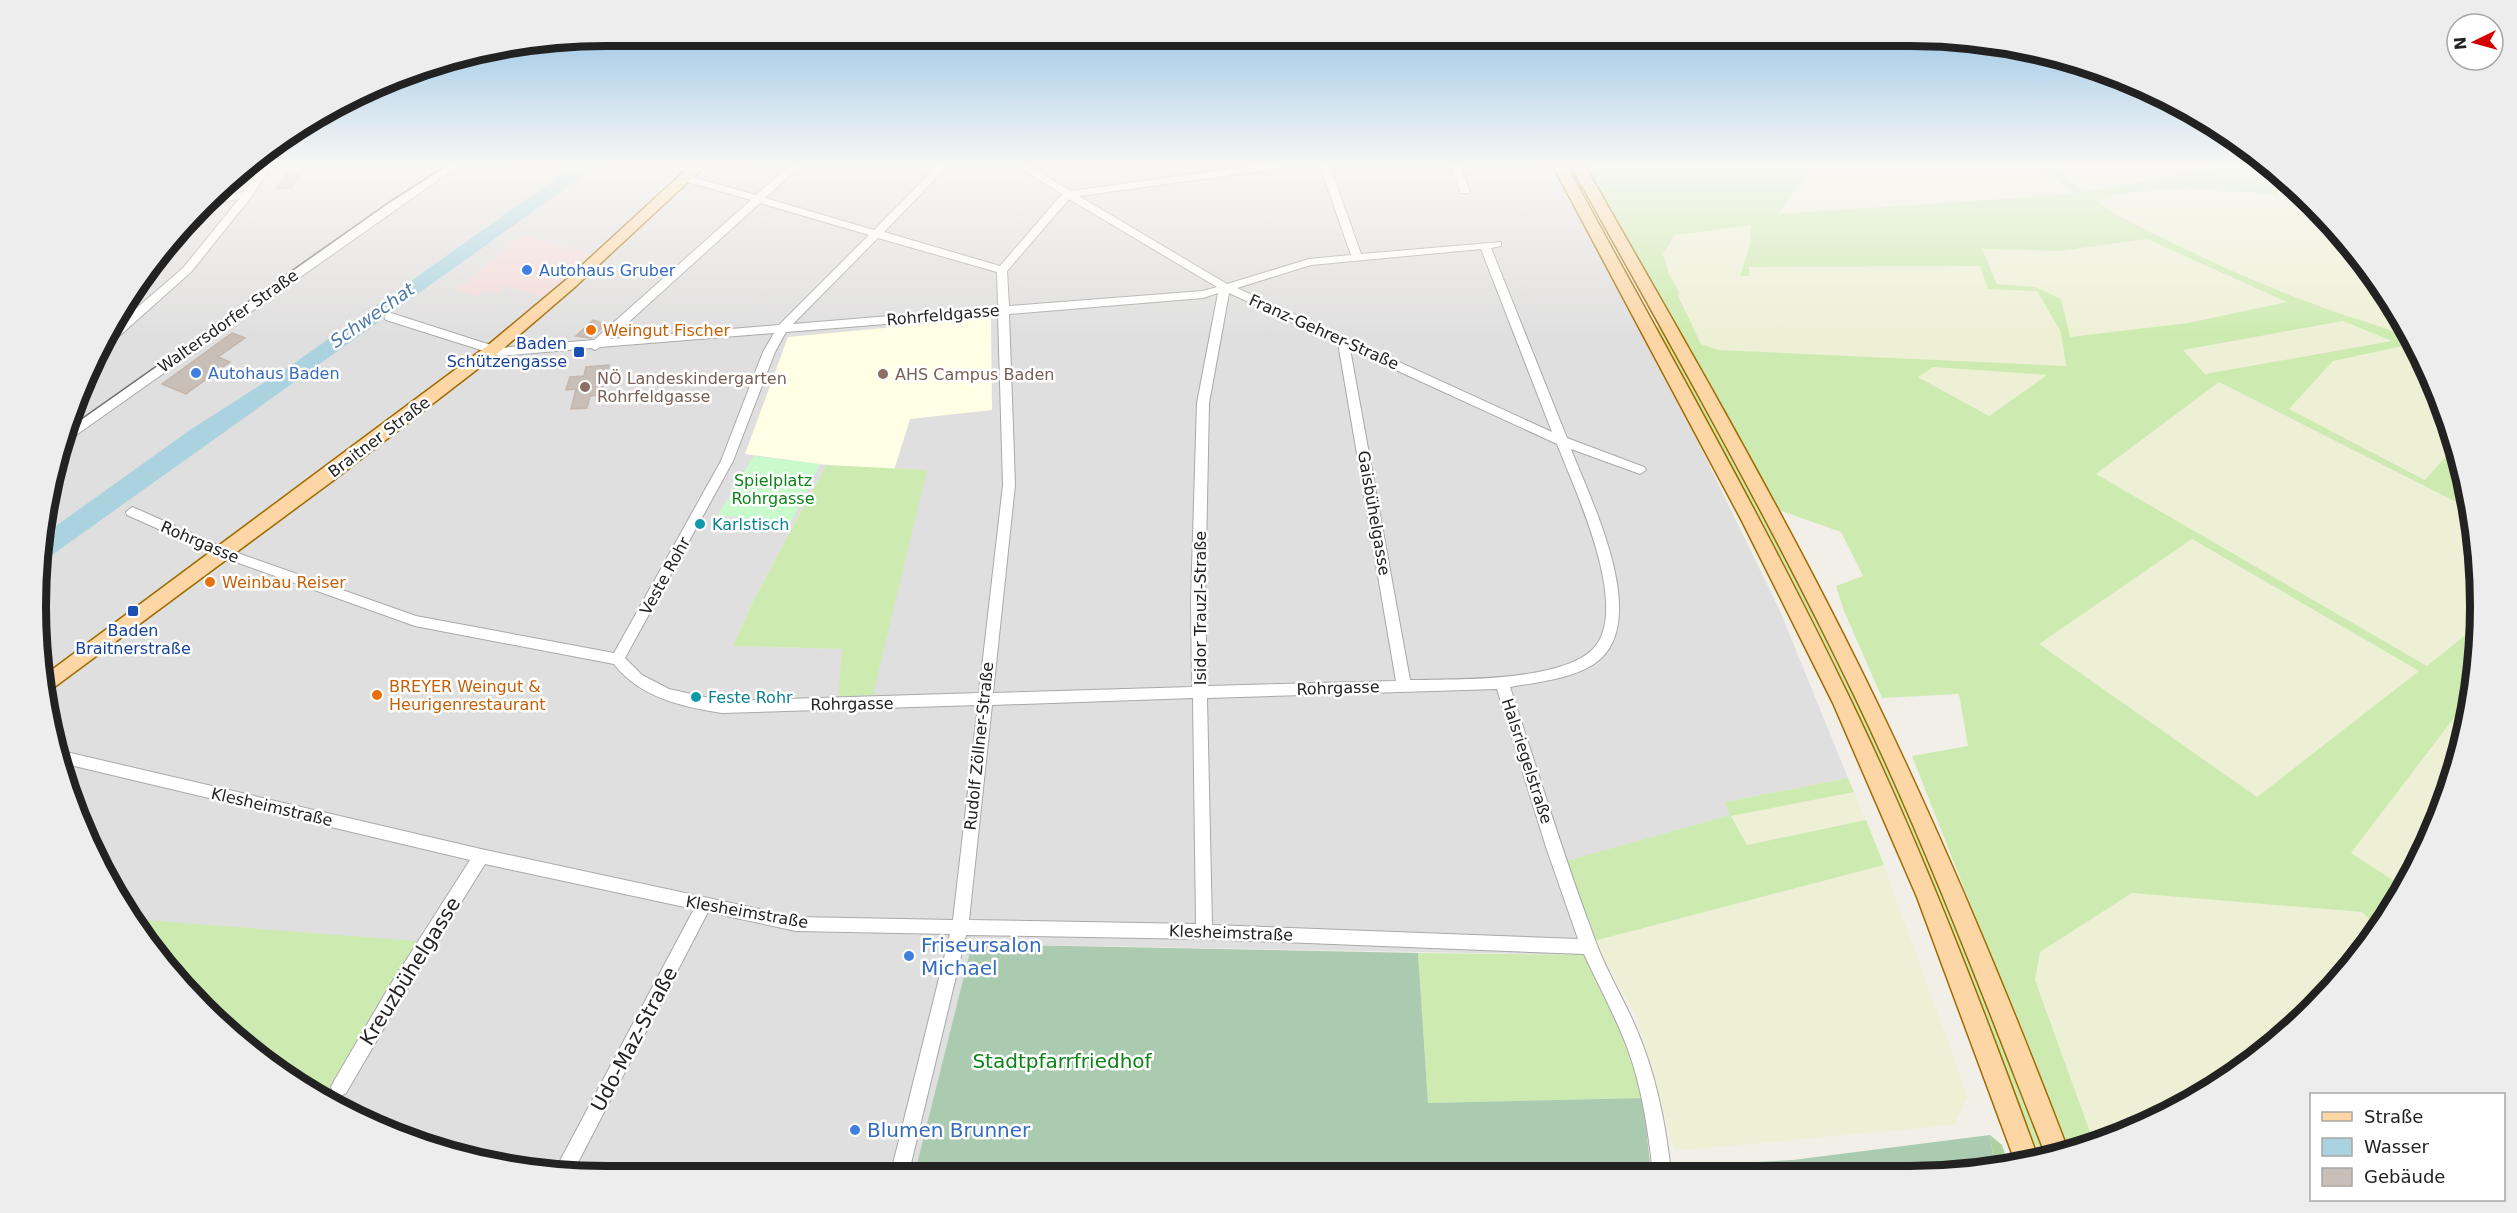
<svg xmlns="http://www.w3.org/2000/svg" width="2517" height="1213" font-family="'DejaVu Sans',sans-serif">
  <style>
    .residential { fill: #e0dfdf; fill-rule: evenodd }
    .commercial { fill: #f2dad9 }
    .education { fill: #ffffe5 }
    .farmland { fill: #eef0d5 }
    .grass { fill: #cdebb0; fill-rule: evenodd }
    .forest { fill: #add19e }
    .cemetery { fill: #aacbaf }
    .park { fill: #c8facc }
    .water { fill: #aad3df }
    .building { fill: #c7bfb8; stroke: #c4b6ab; stroke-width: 1.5 }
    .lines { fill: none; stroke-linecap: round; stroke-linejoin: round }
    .minor-casing { stroke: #a9a9a9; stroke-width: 2 }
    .major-casing { stroke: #a06b00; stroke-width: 3 }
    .minor { fill: #fff; fill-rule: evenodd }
    .major { fill: #fcd6a4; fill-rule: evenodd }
    .tram { stroke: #707070; stroke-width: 1.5 }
    .shop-dot { fill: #3f7fe0; stroke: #fff; stroke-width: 2 }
    .food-dot { fill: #e8710a; stroke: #fff; stroke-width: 2 }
    .transit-dot { fill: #1a4fb4; stroke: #fff; stroke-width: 2 }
    .education-dot { fill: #8d6e63; stroke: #fff; stroke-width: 2 }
    .culture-dot { fill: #0f9aa8; stroke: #fff; stroke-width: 2 }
    .labels { text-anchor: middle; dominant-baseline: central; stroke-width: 5; stroke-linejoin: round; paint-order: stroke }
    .shop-label { font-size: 16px; fill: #366cbe; stroke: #fff; text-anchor: start }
    .street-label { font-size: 16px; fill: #222; stroke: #fff }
    .food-label { font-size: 16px; fill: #c56008; stroke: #fff; text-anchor: start }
    .transit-label { font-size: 16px; fill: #164399; stroke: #fff; text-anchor: end }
    .education-label { font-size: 16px; fill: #785e54; stroke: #fff; text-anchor: start }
    .park-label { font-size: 16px; fill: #0c8416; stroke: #fff }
    .culture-label { font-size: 16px; fill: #0d838f; stroke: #fff; text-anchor: start }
    .water-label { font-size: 18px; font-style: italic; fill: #4a7aab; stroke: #fff }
    .near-shop-label { font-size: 20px; fill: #366cbe; stroke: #fff; text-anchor: start }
    .near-street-label { font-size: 20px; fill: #222; stroke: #fff }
    .near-park-label { font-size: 20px; fill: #0c8416; stroke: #fff }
    .rim { fill: none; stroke: #222; stroke-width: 8 }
  </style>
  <rect width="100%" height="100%" fill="#f2efe9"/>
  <path class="residential" d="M 248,166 L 1551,166 L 1693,432 L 1780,611 L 1848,778 L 1725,802 L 1731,815 L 1564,862 L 1586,955 L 972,944 L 914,1176 L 606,1177 L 495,1166 L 388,1133 L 230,1035 L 154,954 L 95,859 L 41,681 L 47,495 L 79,388 L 132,290 ZM 991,318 L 910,419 L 894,470 L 927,470 L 842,649 L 733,646 L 752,603 L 826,465 L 745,454 Z"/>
  <path class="commercial" d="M 522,235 L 591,254 L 544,297 L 506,286 L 497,293 L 484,290 L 477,296 L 456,291 Z"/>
  <path class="education" d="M 991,318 L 992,410 L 910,419 L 894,470 L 820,464 L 745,454 L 788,337 Z"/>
  <g class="farmland">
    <path d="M 1809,166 L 2040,166 L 2075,195 L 1777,214 L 1807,174 Z"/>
    <path d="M 2052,166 L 2217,166 L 2208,170 L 2084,192 Z"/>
    <path d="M 2274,170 L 2314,203 L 2385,290 L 2413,342 L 2376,326 L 2305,302 L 2195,256 L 2108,210 L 2096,200 L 2134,192 L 2235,190 L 2279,196 Z"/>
    <path d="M 1752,225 L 1750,244 L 1741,276 L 1749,276 L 1749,267 L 1981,266 L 1988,289 L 2037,291 L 2061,332 L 2066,367 L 1718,350 L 1701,344 L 1677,296 L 1679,292 L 1669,274 L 1663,254 L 1675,234 Z"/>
    <path d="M 2147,239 L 2288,302 L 2188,323 L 2069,337 L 2035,287 L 1997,284 L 1982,249 L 2060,251 Z"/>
    <path d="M 2343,321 L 2394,341 L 2204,374 L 2183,350 Z"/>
    <path d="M 2404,346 L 2419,353 L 2438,388 L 2455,446 L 2426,480 L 2289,409 L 2332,361 Z"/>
    <path d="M 1933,367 L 2048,375 L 1988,416 L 1917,376 Z"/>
    <path d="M 2219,382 L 2472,510 L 2481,607 L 2479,624 L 2427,666 L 2096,474 Z"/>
    <path d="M 2191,539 L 2419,671 L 2257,797 L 2038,643 Z"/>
    <path d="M 2469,697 L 2472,699 L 2470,718 L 2437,825 L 2402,886 L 2351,853 Z"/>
    <path d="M 1854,792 L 1866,820 L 1747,845 L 1731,815 Z"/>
    <path d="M 1884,865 L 1968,1097 L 1954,1125 L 1674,1151 L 1637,1018 L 1594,941 Z"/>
    <path d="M 2132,893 L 2362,912 L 2378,927 L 2363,954 L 2258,1059 L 2129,1134 L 2094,1143 L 2035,980 L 2040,952 Z"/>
  </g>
  <g class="grass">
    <path d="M 1586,166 L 1809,166 L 1807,174 L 1778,214 L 2074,194 L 2040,166 L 2052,166 L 2084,192 L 2208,170 L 2217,166 L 2269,166 L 2274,170 L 2279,196 C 2225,189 2149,184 2097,200 L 2108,210 C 2186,251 2264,288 2347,316 C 2370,324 2407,331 2419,353 L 2404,346 L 2333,361 L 2289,409 L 2425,480 L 2455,446 L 2470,496 L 2472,510 L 2219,382 L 2096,474 L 2427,666 L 2479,624 L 2472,699 L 2469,698 L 2351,853 L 2402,886 L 2378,927 L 2362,912 L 2132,893 L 2040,952 L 2035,980 L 2094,1143 L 2067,1150 L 1912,756 L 1968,746 L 1959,694 L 1882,698 L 1844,611 L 1836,586 L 1863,576 L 1841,532 L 1776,509 ZM 1751,225 L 1750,244 L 1740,276 L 1749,276 L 1749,267 L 1980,266 L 1988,289 L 2037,291 L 2061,332 L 2066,366 L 1718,350 L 1701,344 L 1678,296 L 1679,292 L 1669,274 L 1663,254 L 1675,235 ZM 2147,239 L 2287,302 L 2188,323 L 2070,337 L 2061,299 L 2035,287 L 1997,284 L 1982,249 L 2060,251 ZM 2343,321 L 2392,341 L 2205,374 L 2183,350 ZM 1933,367 L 2047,375 L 1989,416 L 1918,377 ZM 2192,539 L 2419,671 L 2257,797 L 2039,644 Z"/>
    <path d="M 1657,326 L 1664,331 L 1736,462 L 1838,656 L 1930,856 L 2049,1155 L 2038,1158 L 1974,987 L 1897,801 L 1658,332 Z"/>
    <path d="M 826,465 L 927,470 L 873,695 L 838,697 L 842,649 L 733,646 L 752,603 Z"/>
    <path d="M 1848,778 L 1854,792 L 1731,816 L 1747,845 L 1866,820 L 1884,865 L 1594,941 L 1563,862 L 1730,815 L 1725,802 Z"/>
    <path d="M 132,919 L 417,941 L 325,1094 L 230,1035 L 154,954 Z"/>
    <path d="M 1418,953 L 1586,955 L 1623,1031 L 1643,1098 L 1428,1103 Z"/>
  </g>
  <path class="forest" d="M 1990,1135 L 2002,1145 L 2009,1166 L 1995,1170 Z"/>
  <g class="cemetery">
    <path d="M 972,944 L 1418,953 L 1428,1103 L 1643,1098 L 1651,1173 L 914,1176 Z"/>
    <path d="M 1990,1135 L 1995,1170 L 1985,1172 L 1682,1173 L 1682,1166 L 1793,1160 Z"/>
  </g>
  <path class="park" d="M 754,456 L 820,464 L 791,522 L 718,515 Z"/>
  <path class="water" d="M 574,166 L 597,166 L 45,560 L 46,533 L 190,430 L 293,364 Z"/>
  <g class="building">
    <path d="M 306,166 L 291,188 L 276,189 L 291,168 Z"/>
    <path d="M 593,320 L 606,324 L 591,338 L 576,336 Z"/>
    <path d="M 232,333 L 245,338 L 218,357 L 230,362 L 186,394 L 162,384 Z"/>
    <path d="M 609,365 L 601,395 L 590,396 L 587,408 L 571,409 L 576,389 L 566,390 L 570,377 L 584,376 L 586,367 Z"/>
  </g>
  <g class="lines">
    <g class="minor-casing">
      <g id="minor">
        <path d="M 261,166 L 271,166 L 252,196 L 191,272 L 108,346 L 102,346 L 109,332 L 183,268 L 239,199 L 214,203 L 220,196 L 244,192 Z"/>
        <path d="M 446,166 L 458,166 L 69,440 L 63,441 L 67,430 L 385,206 Z"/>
        <path d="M 789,166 L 800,166 L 765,198 L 874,230 L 937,166 L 948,166 L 884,232 L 1000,266 L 1062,194 L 1017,166 L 1029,166 L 1071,191 L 1252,166 L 1281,166 L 1276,169 L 1079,196 L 1227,284 L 1309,259 L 1351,255 L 1320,166 L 1330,166 L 1361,254 L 1501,242 L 1501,246 L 1491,248 L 1567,438 L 1644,467 L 1646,470 L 1640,474 L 1571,449 C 1590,499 1654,624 1594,664 C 1571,679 1538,682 1510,687 C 1538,771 1563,855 1594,937 C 1605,969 1623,997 1636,1028 C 1656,1074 1666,1124 1671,1173 L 1653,1173 C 1648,1130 1642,1087 1627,1047 C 1615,1015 1598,985 1584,954 L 1204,939 L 966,935 L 908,1176 L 890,1176 L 950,934 L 796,931 L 708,912 L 572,1174 L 554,1172 L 694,909 L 485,864 L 401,999 L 346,1093 L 340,1096 L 334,1093 L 331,1087 L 334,1081 L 389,987 L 470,860 L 66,764 L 62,751 L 481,849 L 796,917 L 953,920 L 978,705 L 722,713 C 682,707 639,697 614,664 L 415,626 L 219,556 L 127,515 L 126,512 L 132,507 L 137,509 L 229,550 L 416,616 L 614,653 L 721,461 L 763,352 L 774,333 L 600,347 L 595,350 L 591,348 L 500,356 L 386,320 L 384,317 L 390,313 L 394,314 L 500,348 L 594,340 L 751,200 L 681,180 L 681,176 L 689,176 L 756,195 ZM 1069,199 L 1217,287 L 1203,291 L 1009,306 L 1007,271 ZM 760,203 L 869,235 L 779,325 L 610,339 ZM 878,238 L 997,272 L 998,307 L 793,324 ZM 1481,249 L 1552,432 L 1237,288 L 1311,265 ZM 1218,293 L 1197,403 L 1191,601 L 1192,687 L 993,693 L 1015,485 L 1009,314 L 1203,298 ZM 1229,293 L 1338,343 L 1396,681 L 1207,686 L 1205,601 L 1209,403 ZM 998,315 L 1003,485 L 979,693 L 722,701 L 669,689 L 642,675 L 625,658 L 733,461 L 775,352 L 786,332 ZM 1350,349 L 1557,444 C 1574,488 1633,611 1592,650 C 1558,682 1455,679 1410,680 ZM 1497,689 L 1546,847 L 1578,939 L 1212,925 L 1207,698 ZM 1193,698 L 1196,924 L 969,920 L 992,705 Z"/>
        <path d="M 1450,166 L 1460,166 L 1470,191 L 1469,193 L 1461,193 L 1460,191 Z"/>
      </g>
    </g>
    <g class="major-casing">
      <g id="major">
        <path d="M 690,166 L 705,166 L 576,286 L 497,354 L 331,482 L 45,694 L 41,678 L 487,346 L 566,280 Z"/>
        <path d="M 1553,166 L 1567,166 C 1664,344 1764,520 1852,703 C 1923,851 1982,1004 2038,1158 L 2016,1164 L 1917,897 L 1833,703 L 1742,521 Z"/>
        <path d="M 1571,166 L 1585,166 C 1673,321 1763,475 1843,634 C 1928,802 2001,975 2068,1150 L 2046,1156 C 1985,1001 1927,847 1855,697 C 1768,516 1669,342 1571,166 Z"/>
      </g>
    </g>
    <use href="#minor" class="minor"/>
    <use href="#major" class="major"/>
    <path class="tram" d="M 67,429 L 392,200 L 446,166"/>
  </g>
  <linearGradient id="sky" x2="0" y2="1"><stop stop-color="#8fc0e4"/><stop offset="0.49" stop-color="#f9f8f5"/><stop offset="1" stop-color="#f9f8f5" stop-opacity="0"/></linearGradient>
  <rect width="2517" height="336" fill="url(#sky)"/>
  <g class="shop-dot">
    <circle cx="527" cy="270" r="6"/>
    <circle cx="196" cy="373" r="6"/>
    <circle cx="909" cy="956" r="6"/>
    <circle cx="855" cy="1130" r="6"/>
  </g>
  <g class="food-dot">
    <circle cx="591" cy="330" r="6"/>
    <circle cx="210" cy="582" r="6"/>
    <circle cx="377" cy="695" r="6"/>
  </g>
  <g class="transit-dot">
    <rect x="573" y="346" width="12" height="12" rx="3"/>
    <rect x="127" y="605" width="12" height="12" rx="3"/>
  </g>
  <g class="education-dot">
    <circle cx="883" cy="374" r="6"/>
    <circle cx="585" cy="387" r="6"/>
  </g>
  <g class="culture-dot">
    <circle cx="700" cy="524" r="6"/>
    <circle cx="696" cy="697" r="6"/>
  </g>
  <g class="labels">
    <g class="shop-label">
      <text x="539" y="270">Autohaus Gruber</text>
      <text x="208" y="373">Autohaus Baden</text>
    </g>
    <g class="street-label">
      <text transform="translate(943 315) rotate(-5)">Rohrfeldgasse</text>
      <text transform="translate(228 321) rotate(-35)">Waltersdorfer Straße</text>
      <text transform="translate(1324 332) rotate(24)">Franz-Gehrer-Straße</text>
      <text transform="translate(379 437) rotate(-37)">Braitner Straße</text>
      <text transform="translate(1374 513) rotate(80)">Gaisbühelgasse</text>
      <text transform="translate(200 542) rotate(23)">Rohrgasse</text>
      <text transform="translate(665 576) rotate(-61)">Veste Rohr</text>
      <text transform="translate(1200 608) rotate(-90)">Isidor Trauzl-Straße</text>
      <text transform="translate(1338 688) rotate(-2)">Rohrgasse</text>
      <text transform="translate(852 704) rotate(-1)">Rohrgasse</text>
      <text transform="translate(979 746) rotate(-84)">Rudolf Zöllner-Straße</text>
      <text transform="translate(1527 761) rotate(72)">Halsriegelstraße</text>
      <text transform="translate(272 807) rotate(13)">Klesheimstraße</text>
      <text transform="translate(747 912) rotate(10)">Klesheimstraße</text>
      <text transform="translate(1231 933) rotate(2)">Klesheimstraße</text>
    </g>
    <g class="food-label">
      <text x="603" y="330">Weingut Fischer</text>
      <text x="222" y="582">Weinbau Reiser</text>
      <text x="389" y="686">BREYER Weingut &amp;<tspan x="389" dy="18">Heurigenrestaurant</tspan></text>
    </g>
    <g class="transit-label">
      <text x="567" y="343">Baden<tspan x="567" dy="18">Schützengasse</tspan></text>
      <text x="133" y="630" text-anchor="middle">Baden<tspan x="133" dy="18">Braitnerstraße</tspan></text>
    </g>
    <g class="education-label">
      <text x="895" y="374">AHS Campus Baden</text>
      <text x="597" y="378">NÖ Landeskindergarten<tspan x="597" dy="18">Rohrfeldgasse</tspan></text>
    </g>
    <g class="park-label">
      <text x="773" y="480">Spielplatz<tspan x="773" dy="18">Rohrgasse</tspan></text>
    </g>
    <g class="culture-label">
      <text x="712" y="524">Karlstisch</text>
      <text x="708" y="697">Feste Rohr</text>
    </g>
    <g class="water-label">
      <text transform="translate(372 315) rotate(-35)">Schwechat</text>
    </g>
    <g class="near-shop-label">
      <text x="921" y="945">Friseursalon<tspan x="921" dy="23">Michael</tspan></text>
      <text x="867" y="1130">Blumen Brunner</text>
    </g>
    <g class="near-street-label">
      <text transform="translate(410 971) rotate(-58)">Kreuzbühelgasse</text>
      <text transform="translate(634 1039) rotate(-62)">Udo-Maz-Straße</text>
    </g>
    <g class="near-park-label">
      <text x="1062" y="1061">Stadtpfarrfriedhof</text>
    </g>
  </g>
  <path d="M0 0H2517V1213H0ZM606 46H1910A560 560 0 0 1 2470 606V606A560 560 0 0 1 1910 1166H606A560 560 0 0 1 46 606V606A560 560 0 0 1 606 46Z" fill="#ededed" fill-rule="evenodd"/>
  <path class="rim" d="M606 46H1910A560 560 0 0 1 2470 606V606A560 560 0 0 1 1910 1166H606A560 560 0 0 1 46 606V606A560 560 0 0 1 606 46Z"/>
  <rect x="2310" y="1093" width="195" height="108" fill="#ffffff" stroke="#a7a7a7" stroke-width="1.5"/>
  <rect x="2322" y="1112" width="30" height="9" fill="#fcd6a4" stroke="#a7a7a7" stroke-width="1.5"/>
  <text x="2364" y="1123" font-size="18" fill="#222222">Straße</text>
  <rect x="2322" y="1138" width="30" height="18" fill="#aad3df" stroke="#a7a7a7" stroke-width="1.5"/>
  <text x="2364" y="1153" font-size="18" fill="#222222">Wasser</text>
  <rect x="2322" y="1168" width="30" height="18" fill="#c7bfb8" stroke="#a7a7a7" stroke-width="1.5"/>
  <text x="2364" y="1183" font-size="18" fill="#222222">Gebäude</text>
  <g transform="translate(2475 42) rotate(265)"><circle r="28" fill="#ffffff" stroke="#a7a7a7" stroke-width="1.5"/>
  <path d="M0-4.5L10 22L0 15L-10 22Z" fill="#d40000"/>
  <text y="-9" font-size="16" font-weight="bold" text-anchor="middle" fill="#222222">N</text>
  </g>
</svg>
